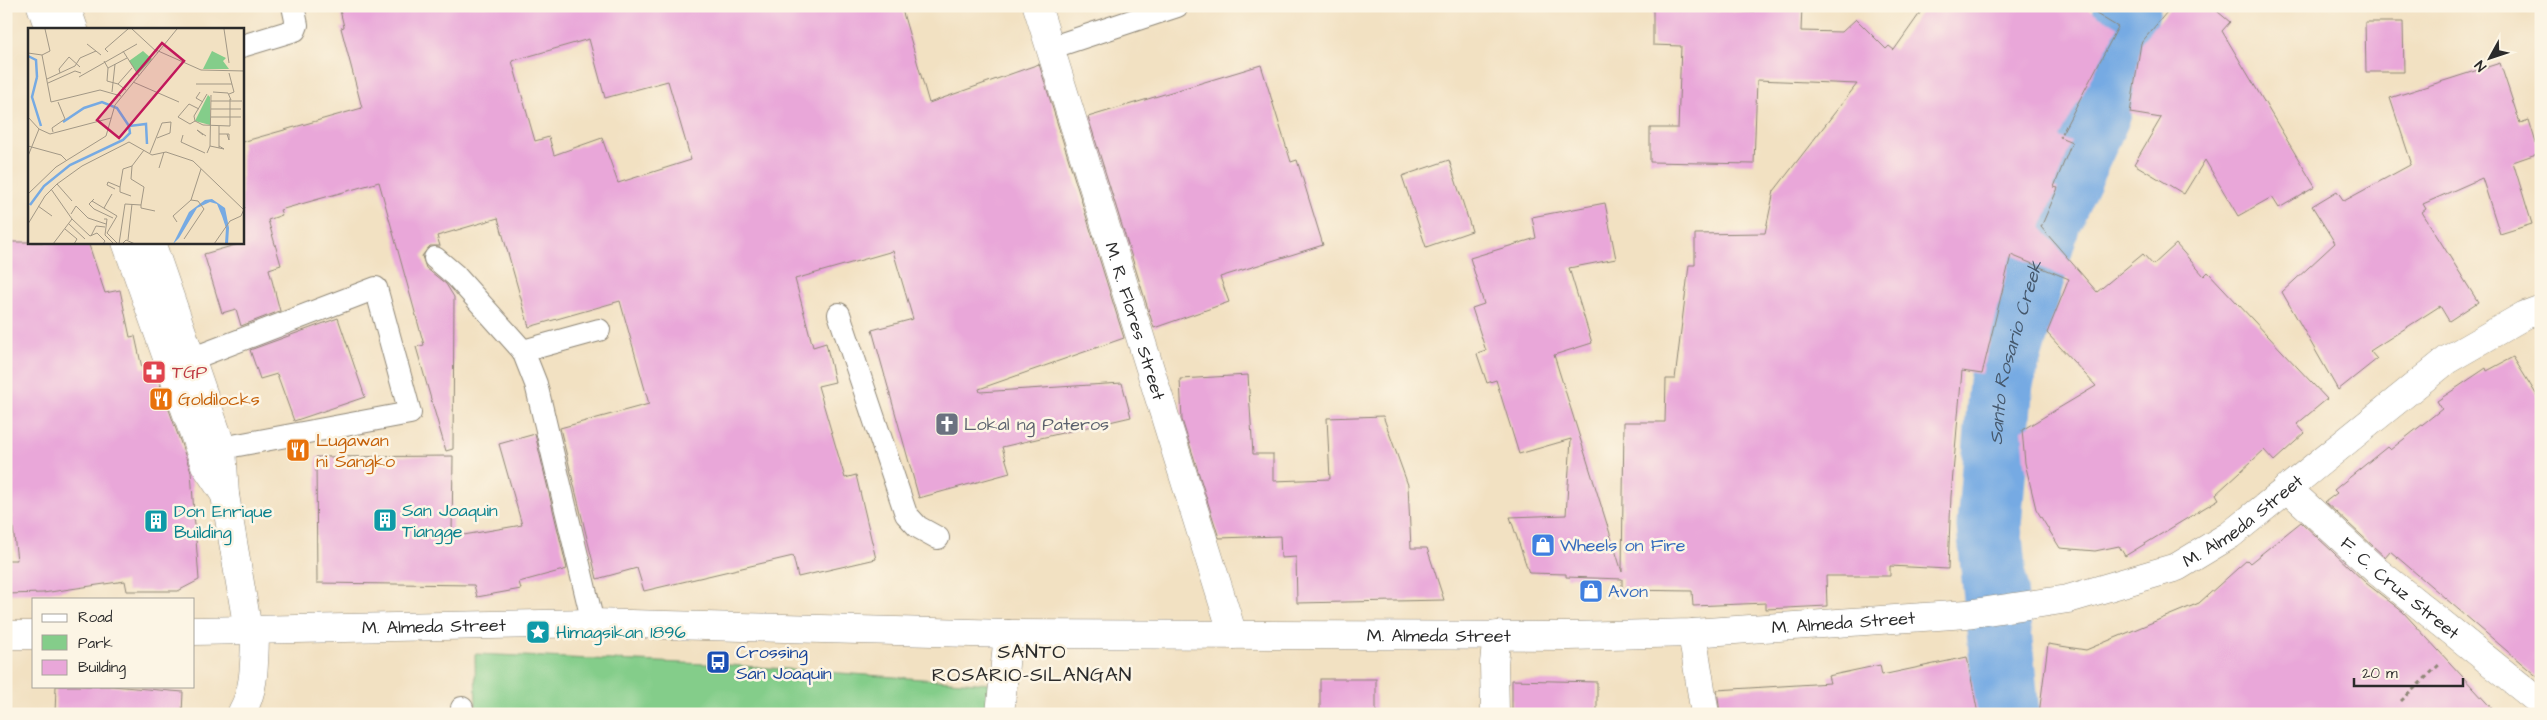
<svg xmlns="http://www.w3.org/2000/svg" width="2547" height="720" font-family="'Architects Daughter',sans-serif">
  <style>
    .green { fill: #84cd8a; stroke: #587c5a }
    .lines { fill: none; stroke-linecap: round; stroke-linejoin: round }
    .stream { stroke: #76aae3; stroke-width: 11 }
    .river { stroke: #76aae3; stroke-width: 65 }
    .building { fill: #e9a7d9; fill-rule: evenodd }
    .lane-casing { stroke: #8e8676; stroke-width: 24 }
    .street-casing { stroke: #8e8676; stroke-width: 29 }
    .secondary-casing { stroke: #8e8676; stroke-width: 29 }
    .path { stroke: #8e8676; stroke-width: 3; stroke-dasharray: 4 4; stroke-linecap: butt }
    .lane { stroke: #fff; stroke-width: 22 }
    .street { stroke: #fff; stroke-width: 28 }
    .secondary { stroke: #fff; stroke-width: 28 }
    .labels { text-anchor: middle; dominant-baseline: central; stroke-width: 5; stroke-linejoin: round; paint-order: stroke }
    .street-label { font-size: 18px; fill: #2b2b2b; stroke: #fcf5e5 }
    .health-label { font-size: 18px; fill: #be3a42; stroke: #fcf5e5; text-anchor: start }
    .food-label { font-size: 18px; fill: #c56008; stroke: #fcf5e5; text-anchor: start }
    .worship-label { font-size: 18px; fill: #5b616d; stroke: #fcf5e5; text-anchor: start }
    .culture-label { font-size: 18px; fill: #0d838f; stroke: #fcf5e5; text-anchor: start }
    .shop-label { font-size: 18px; fill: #366cbe; stroke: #fcf5e5; text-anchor: start }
    .transit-label { font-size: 18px; fill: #164399; stroke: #fcf5e5; text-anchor: start }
    .water-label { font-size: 19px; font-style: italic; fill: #45576b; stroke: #fcf5e5 }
    .quarter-label { font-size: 20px; letter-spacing: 1px; fill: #2b2b2b; stroke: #fcf5e5 }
    .inset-river { fill: none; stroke: #76aae3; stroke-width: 2.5 }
    .inset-road { fill: none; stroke: #a29886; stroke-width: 1 }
    .view { fill: #c2185b; fill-opacity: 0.15; stroke: #c2185b; stroke-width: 2.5 }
    .inset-edge { fill: none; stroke: #2b2b2b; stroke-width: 2.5 }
  </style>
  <rect width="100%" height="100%" fill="#fcf5e5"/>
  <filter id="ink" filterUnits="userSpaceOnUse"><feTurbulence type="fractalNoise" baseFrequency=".02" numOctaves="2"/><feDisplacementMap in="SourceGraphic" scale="10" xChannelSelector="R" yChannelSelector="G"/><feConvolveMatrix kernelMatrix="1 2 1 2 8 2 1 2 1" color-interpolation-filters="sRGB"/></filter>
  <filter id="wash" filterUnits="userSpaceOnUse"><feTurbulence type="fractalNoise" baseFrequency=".0096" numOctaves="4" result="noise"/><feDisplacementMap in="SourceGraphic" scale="20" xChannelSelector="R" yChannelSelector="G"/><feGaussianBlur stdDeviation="1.12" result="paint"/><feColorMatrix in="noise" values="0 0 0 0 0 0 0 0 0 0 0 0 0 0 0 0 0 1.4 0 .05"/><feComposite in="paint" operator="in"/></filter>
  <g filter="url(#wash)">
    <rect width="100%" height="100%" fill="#f2e1c2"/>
    <path class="green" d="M 475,654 L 729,665 L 991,684 L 988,714 L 476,714 Z"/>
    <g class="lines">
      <path class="stream" d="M 2127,6 L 2129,6"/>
      <path class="river" id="s1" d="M 2007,714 L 1989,526 L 2001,382 L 2049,219 L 2098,114 L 2128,7"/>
    </g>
    <g id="blocks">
      <g class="building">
        <path d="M 339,6 L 901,6 L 929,103 L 1039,64 L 1124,338 L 979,389 L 980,392 L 1122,383 L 1131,417 L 1002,447 L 1010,473 L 919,498 L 872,330 L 913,319 L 893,251 L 795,279 L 813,347 L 826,343 L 835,382 L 818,386 L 845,478 L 856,475 L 876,559 L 798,577 L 793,556 L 644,591 L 637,568 L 597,579 L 560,428 L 649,404 L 620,301 L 529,327 L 498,218 L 437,236 L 440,246 L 430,246 L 422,256 L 426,268 L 446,284 L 454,297 L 453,449 L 446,451 L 416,347 L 424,345 L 379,182 L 280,210 L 282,215 L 268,220 L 281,265 L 269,269 L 280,311 L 241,326 L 236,309 L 222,313 L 204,254 L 242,243 L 242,142 L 362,108 L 341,28 L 344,27 ZM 589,39 L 605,98 L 668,81 L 691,160 L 618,183 L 602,138 L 554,155 L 549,137 L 535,141 L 512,61 Z"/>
        <path d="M 1653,6 L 1693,6 L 1693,10 L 1753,12 L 1754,6 L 1802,6 L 1801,31 L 1842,32 L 1856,19 L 1886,49 L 1889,46 L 1894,50 L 1925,6 L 2083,6 L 2118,27 L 2060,137 L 2072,142 L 2054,187 L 2058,188 L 2041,227 L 2097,292 L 2143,254 L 2153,265 L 2176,244 L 2204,276 L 2208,272 L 2327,399 L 2297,424 L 2305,433 L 2274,461 L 2264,450 L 2216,494 L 2219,499 L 2125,556 L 2119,546 L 2095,551 L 2060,548 L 2036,509 L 2025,463 L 2022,430 L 2096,386 L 2047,333 L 2069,279 L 2011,255 L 1982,374 L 1962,371 L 1951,496 L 1948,569 L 1890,566 L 1890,576 L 1826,576 L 1827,606 L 1766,609 L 1766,603 L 1693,606 L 1692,591 L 1622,590 L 1622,579 L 1566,577 L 1566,574 L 1529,573 L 1510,517 L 1566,515 L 1571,439 L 1519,454 L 1496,380 L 1487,383 L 1477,354 L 1486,351 L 1472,308 L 1484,304 L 1470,258 L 1536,238 L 1532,217 L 1605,203 L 1616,259 L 1569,268 L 1592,343 L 1554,355 L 1622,572 L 1624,422 L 1665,422 L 1666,379 L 1675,379 L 1689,265 L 1695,265 L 1695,234 L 1765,233 L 1774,191 L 1857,84 L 1757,80 L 1754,164 L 1650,162 L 1650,128 L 1678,128 L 1681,46 L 1653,45 Z"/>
        <path d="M 2172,6 L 2211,6 L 2230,22 L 2222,31 L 2315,187 L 2279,208 L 2272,197 L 2238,216 L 2205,160 L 2184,194 L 2134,164 L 2161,118 L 2130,113 L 2141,43 Z"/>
        <path d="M 2365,22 L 2403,22 L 2404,72 L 2366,72 Z"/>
        <path d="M 2500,63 L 2520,123 L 2529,120 L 2539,153 L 2513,162 L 2532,224 L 2500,234 L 2482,178 L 2423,204 L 2426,209 L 2422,212 L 2478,302 L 2449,321 L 2440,306 L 2370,351 L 2377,359 L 2338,390 L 2282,292 L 2335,243 L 2312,206 L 2337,191 L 2344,201 L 2410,165 L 2411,162 L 2390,98 Z"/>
        <path d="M 1261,65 L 1291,162 L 1297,160 L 1323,245 L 1220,277 L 1229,302 L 1154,328 L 1088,117 Z"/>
        <path d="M 1449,160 L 1472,231 L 1426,247 L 1402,176 Z"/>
        <path d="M 6,242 L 88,242 L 105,293 L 120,290 L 130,337 L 135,336 L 142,368 L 149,367 L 160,384 L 191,472 L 199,580 L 178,591 L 127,591 L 125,581 L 43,593 L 6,594 L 6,560 L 17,560 L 6,472 Z"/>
        <path d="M 338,318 L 365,397 L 294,421 L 277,374 L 260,379 L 250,350 Z"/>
        <path d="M 2513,357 L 2541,402 L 2541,680 L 2390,551 L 2385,557 L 2325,502 L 2337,493 L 2334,490 L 2387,447 L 2390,450 L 2442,409 L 2437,401 L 2486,368 L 2487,371 Z"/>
        <path d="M 1248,375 L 1253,454 L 1273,454 L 1273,481 L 1330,479 L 1327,418 L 1383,416 L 1408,485 L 1411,548 L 1427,548 L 1444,600 L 1297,603 L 1296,557 L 1281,558 L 1280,536 L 1219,538 L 1182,420 L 1180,379 Z"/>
        <path d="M 535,434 L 567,569 L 519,582 L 521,589 L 477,597 L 474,585 L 317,583 L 316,457 L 453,456 L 452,537 L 522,525 L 499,444 Z"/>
        <path d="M 2301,522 L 2366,583 L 2403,612 L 2497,714 L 2039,714 L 2048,644 L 2086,650 L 2199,603 L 2247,560 L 2250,563 Z"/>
        <path d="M 1967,657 L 1978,714 L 1720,714 L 1717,690 L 1830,683 L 1828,676 L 1880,665 L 1882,675 Z"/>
        <rect x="1320" y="679" width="56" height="35"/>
        <path d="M 1512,680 L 1597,682 L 1597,714 L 1512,714 Z"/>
        <path d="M 56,686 L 112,686 L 183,692 L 182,714 L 55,714 Z"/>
      </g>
    </g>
  </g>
  <g filter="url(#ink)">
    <use href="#blocks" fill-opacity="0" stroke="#8e8676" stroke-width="1"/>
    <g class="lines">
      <g class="lane-casing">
        <g id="lane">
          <path d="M 242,46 L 295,30 L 297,25 L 293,6"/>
          <path d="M 1050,48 L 1177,6"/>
          <path d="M 435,258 L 455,275 L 523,351"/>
          <path d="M 839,314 L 906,514 L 918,527 L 938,538"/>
          <path d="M 191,359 L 376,288 L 410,413 L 222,448"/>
          <path d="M 593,623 L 536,384 L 523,351 L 599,330"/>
          <path d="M 462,708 L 463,714"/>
        </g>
      </g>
      <g class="street-casing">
        <g id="street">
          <path id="s2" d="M 1037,6 L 1233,635"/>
          <path d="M 1000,714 L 1008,634"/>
          <path d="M 1495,714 L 1494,663 L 1497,635"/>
        </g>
      </g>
      <g class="secondary-casing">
        <g id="secondary">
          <path d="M 41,6 L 49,29"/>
          <path d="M 66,6 L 74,29"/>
          <path d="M 126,242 L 205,465 L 225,495"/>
          <path d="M 151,242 L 222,448 L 225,495 L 248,630"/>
          <path id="s3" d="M 2287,488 L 2377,571 L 2541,703"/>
          <path id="s4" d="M 194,631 L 593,623 L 1008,634 L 1569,636 L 1692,633 L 1967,614 L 2068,599 L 2177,567 L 2230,535 L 2447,360 L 2525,315 L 2541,309"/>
          <path d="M 1692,633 L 1705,714"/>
          <path d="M 6,635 L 34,635"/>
          <path d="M 242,712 C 255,689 254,664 255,638 L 248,630"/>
        </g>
      </g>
      <path class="path" d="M 2401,701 L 2440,664"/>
      <use href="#lane" class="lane"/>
      <use href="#street" class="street"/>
      <use href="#secondary" class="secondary"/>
    </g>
  </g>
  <defs>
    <g id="pharmacy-square" transform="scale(1.25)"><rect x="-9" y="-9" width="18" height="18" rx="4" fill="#e0444e" stroke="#fcf5e5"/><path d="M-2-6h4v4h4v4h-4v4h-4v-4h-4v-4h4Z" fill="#fff"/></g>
    <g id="restaurant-square" transform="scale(1.25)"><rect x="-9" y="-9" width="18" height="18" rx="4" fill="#e8710a" stroke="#fcf5e5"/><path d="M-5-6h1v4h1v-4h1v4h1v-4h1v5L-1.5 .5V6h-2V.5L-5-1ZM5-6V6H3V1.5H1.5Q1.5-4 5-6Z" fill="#fff"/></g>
    <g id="church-square" transform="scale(1.25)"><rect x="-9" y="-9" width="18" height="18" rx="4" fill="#6b7280" stroke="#fcf5e5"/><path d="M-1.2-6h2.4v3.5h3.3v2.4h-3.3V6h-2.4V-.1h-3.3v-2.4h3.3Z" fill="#fff"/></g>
    <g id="building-square" transform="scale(1.25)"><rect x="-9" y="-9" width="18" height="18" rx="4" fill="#0f9aa8" stroke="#fcf5e5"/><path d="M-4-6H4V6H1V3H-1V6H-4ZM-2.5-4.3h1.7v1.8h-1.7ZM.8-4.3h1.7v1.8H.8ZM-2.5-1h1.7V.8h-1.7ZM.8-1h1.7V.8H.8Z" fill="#fff"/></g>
    <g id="shop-square" transform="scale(1.25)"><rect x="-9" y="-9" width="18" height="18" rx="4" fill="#3f7fe0" stroke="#fcf5e5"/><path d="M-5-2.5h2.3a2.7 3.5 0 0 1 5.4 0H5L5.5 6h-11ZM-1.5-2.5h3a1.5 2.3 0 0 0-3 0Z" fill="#fff"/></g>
    <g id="sight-square" transform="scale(1.25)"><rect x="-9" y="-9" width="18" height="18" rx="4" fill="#0f9aa8" stroke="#fcf5e5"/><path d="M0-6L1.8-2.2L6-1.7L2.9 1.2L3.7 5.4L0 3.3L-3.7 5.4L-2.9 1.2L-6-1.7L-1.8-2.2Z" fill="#fff"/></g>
    <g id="bus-square" transform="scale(1.25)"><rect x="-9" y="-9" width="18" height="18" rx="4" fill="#1a4fb4" stroke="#fcf5e5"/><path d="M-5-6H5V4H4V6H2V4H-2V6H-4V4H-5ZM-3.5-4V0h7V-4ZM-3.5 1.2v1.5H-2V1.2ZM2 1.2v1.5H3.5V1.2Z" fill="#fff"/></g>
  </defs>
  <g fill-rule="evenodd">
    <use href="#pharmacy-square" x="154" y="372"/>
    <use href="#restaurant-square" x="161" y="399"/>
    <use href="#church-square" x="947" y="424"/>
    <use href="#restaurant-square" x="298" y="450"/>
    <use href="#building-square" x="385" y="520"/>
    <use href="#building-square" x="156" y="521"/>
    <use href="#shop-square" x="1543" y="545"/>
    <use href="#shop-square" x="1591" y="591"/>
    <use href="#sight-square" x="538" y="632"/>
    <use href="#bus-square" x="718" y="662"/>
  </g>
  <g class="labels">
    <g class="street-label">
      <text stroke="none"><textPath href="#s2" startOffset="330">M. R. Flores Street</textPath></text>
      <text stroke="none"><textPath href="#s4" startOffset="2070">M. Almeda Street</textPath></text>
      <text stroke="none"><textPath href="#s3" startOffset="151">F. C. Cruz Street</textPath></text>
      <text stroke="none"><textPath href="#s4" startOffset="1650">M. Almeda Street</textPath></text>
      <text stroke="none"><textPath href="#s4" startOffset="240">M. Almeda Street</textPath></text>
      <text stroke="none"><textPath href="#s4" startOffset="1245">M. Almeda Street</textPath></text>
    </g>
    <g class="health-label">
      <text x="172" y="372">TGP</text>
    </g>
    <g class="food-label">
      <text x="178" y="399">Goldilocks</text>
      <text x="316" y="440">Lugawan<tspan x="316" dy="21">ni Sangko</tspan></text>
    </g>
    <g class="worship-label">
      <text x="964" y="424">Lokal ng Pateros</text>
    </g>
    <g class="culture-label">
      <text x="402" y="510">San Joaquin<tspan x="402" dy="21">Tiangge</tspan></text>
      <text x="174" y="511">Don Enrique<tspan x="174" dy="21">Building</tspan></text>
      <text x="556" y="632">Himagsikan 1896</text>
    </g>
    <g class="shop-label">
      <text x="1560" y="545">Wheels on Fire</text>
      <text x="1608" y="591">Avon</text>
    </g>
    <g class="transit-label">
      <text x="736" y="652">Crossing<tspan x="736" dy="21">San Joaquin</tspan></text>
    </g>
    <g class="water-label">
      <text stroke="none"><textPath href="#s1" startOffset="365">Santo Rosario Creek</textPath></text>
    </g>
    <g class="quarter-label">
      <text x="1032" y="652">SANTO<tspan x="1032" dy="23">ROSARIO–SILANGAN</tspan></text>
    </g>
  </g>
  <g transform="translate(28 28)">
    <rect width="216" height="216" fill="#f2e1c2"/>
    <path d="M 115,23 L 124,31 L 110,46 L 101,33 ZM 184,23 L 198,30 L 195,33 L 201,41 L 175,41 ZM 180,67 L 182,69 L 182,97 L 167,93 Z" fill="#84cd8a"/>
    <path d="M 184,171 L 197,180 L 201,200 L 200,216 L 197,216 L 198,200 L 194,188 L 189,176 L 182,174 L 169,180 L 151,210 L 145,216 L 161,184 L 177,172 Z" fill="#76aae3"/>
    <path class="inset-river" d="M 0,28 L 8,32 L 9,49M 9,49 L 4,69 L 13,98M 35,94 L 56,80 L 74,74 L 89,80 L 101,98M 2,177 L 16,158 L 42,137 L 95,112 L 102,105 L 101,98 L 118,96 L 119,116"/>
    <path class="inset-road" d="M 104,1 L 130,25M 196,1 L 201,35M 59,16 L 73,27M 128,22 L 173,42 L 217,43M 95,23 L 111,48M 80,24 L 77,21 L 100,1M 0,25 L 14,27 L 23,74 L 72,62 L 93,68M 14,27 L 22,23 L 17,1M 76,33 L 80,40 L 79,53 L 90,56 L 98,62M 80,40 L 99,30M 32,45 L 31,41 L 41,29 L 52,39M 201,45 L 206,64 L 201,66M 51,49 L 109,16M 19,51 L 47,38 L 52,30 L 68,23M 105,54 L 151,74M 20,55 L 47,43 L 53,45M 90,56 L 104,40M 168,56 L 204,56M 84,64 L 87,36M 172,64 L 168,70 L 175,74M 185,64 L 200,65 L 203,72M 179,66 L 166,88 L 167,93 L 175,97 L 202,98 L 202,71M 183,73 L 214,73M 183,81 L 213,81M 0,89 L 11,101 L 22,106 L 83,90M 183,89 L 213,89M 167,93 L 162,96 L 150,89 L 161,76 L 171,81M 25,104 L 24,100 L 37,91 L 30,74M 191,106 L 201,106 L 201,112 L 199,106M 155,107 L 153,114 L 177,125M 175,107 L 169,102 L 178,108M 0,118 L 33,127 L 38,132M 182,118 L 183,67M 191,120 L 191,98M 122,125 L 134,95 L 143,94 L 142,105 L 129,110M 179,125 L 182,118 L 196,121 L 191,118M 0,128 L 11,101M 131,140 L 136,124M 29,156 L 44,173M 23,161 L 44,191 L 25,216M 87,161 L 79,157 L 80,154 L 92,159M 0,166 L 28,139 L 78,108 L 87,77 L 149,1M 103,168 L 92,164 L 92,159 L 95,141 L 104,138M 66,171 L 61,176 L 66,181 L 85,190M 64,173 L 89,188M 113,177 L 113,180 L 127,183M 10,178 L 24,188M 76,180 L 84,166M 43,186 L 48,178 L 60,190 L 78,196M 44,191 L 62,208M 76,191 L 79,191 L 77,207 L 86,216M 149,194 L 145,188 L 163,172 L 173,141M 0,196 L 17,168 L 29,156 L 54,138 L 101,114 L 124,127 L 138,124 L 165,133 L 216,182M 41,196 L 57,211M 37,201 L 49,211 L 46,216M 79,205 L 89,188M 79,205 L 90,216M 62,208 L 69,205 L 77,213 L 75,216M 63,208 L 68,198 L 77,199M 156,211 L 176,181 L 170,173 L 163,172M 100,212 L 104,176M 91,216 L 97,176 L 113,177 L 116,159 L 103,151 L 104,138 L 116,122M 94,216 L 98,212 L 107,216M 186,216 L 202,193 L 213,188 L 217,179"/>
    <path class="view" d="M 134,15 L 156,33 L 91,110 L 69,92 Z"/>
    <rect width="216" height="216" class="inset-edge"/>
  </g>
  <rect width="2547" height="720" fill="none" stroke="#fcf5e5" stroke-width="25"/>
  <rect x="32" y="598" width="162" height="90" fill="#fcf5e5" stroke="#a8a49b"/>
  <rect x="42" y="614" width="25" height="8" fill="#ffffff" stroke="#a8a49b"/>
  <text x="78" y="622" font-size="15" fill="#2b2b2b">Road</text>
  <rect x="42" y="635" width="25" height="15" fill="#84cd8a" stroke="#a8a49b"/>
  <text x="78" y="648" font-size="15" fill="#2b2b2b">Park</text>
  <rect x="42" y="660" width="25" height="15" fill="#e9a7d9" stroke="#a8a49b"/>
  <text x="78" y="672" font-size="15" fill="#2b2b2b">Building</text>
  <g transform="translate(2490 58) rotate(230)" stroke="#fcf5e5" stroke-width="4" paint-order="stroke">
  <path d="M0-4L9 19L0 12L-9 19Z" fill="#2b2b2b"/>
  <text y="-8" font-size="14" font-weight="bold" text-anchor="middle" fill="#2b2b2b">N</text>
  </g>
  <path d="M2354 678v8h109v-8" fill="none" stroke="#2b2b2b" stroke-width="2.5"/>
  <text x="2362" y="678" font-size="15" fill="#2b2b2b" stroke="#fcf5e5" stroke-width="4" paint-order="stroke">20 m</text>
</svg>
